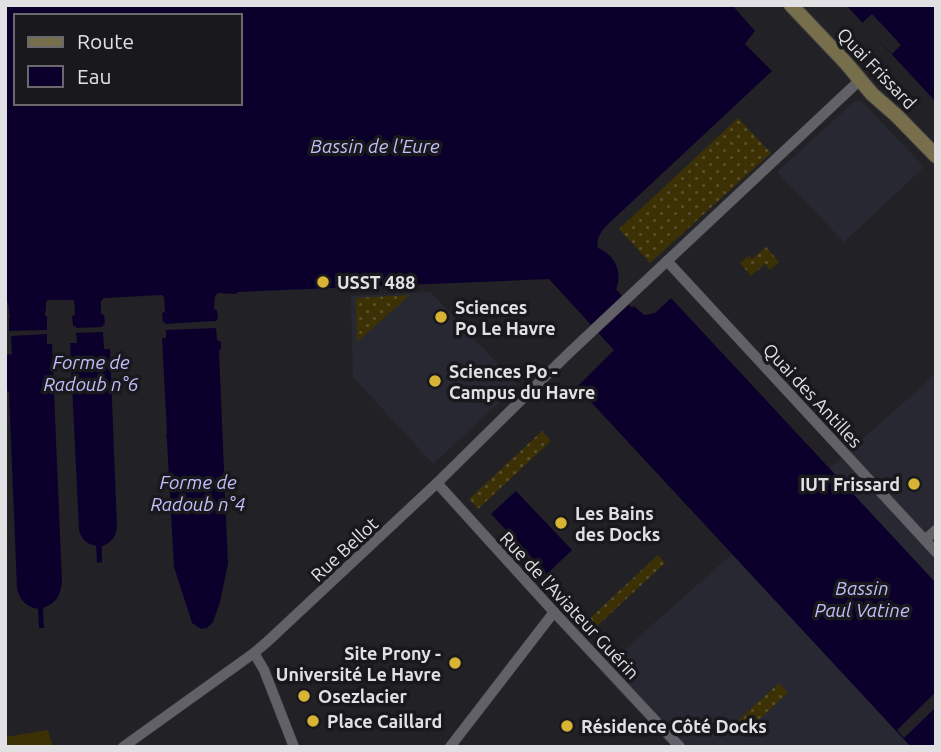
<svg xmlns="http://www.w3.org/2000/svg" width="941" height="752" font-family="Ubuntu,sans-serif">
  <style>
    .built { fill: #282832 }
    .grass { fill: url(#grass-dots) }
    .green { fill: #3c3005 }
    .water { fill: #0b002c; fill-rule: evenodd }
    .pier { fill: #222226 }
    .lines { fill: none; stroke-linecap: round; stroke-linejoin: round }
    .street-casing { stroke: #3e3e42; stroke-width: 11 }
    .secondary-casing { stroke: #3e3e42; stroke-width: 16 }
    .street { stroke: #616167; stroke-width: 10 }
    .secondary { stroke: #776e4c; stroke-width: 14 }
    .poi-dot { fill: #d7b434; stroke: #18181d; stroke-width: 2.5 }
    .labels { text-anchor: middle; dominant-baseline: central; stroke-width: 7; stroke-linejoin: round; paint-order: stroke }
    .street-label { font-size: 18px; fill: #e1e1e4; stroke: #18181d }
    .poi-label { font-size: 18px; font-weight: bold; fill: #e1e1e4; stroke: #18181d; text-anchor: start }
    .water-label { font-size: 19px; font-style: italic; fill: #c1bffb; stroke: #18181d }
  </style>
  <defs>
    <pattern id="grass-dots" width="8" height="8" patternUnits="userSpaceOnUse" patternTransform="scale(1.75)"><rect width="8" height="8" fill="#3c3005"/><path d="M2 2h.1M6 6h.1" fill="none" stroke="#584e29" stroke-width="1.8" stroke-linecap="round"/></pattern>
  </defs>
  <rect width="100%" height="100%" fill="#222226"/>
  <g class="built">
    <path d="M 855,101 L 862,102 L 924,167 L 844,242 L 777,172 Z"/>
    <path d="M 430,292 L 518,385 L 433,464 L 353,377 L 351,296 Z"/>
    <path d="M 936,374 L 936,747 L 672,747 L 600,671 Z"/>
  </g>
  <g class="grass">
    <path d="M 738,118 L 771,153 L 650,263 L 619,229 Z"/>
    <path d="M 766,247 L 779,262 L 770,270 L 765,264 L 751,276 L 740,263 L 749,256 L 752,259 Z"/>
    <path d="M 410,295 L 357,342 L 356,298 Z"/>
    <path d="M 542,431 L 551,441 L 478,509 L 469,499 Z"/>
    <path d="M 658,555 L 665,563 L 595,628 L 588,620 Z"/>
    <path d="M 779,683 L 788,693 L 743,734 L 734,724 Z"/>
  </g>
  <path class="green" d="M 48,730 L 53,747 L 5,747 L 5,737 Z"/>
  <g class="water">
    <path d="M 5,5 L 732,5 L 755,31 L 745,44 L 772,71 L 605,227 C 600,234 596,239 598,248 C 615,255 623,272 616,289 L 632,308 L 634,306 L 644,315 L 655,313 L 671,298 L 936,583 L 936,747 L 911,747 L 577,387 L 614,350 L 549,279 L 238,292 L 236,294 L 218,293 L 215,296 L 214,309 L 217,310 L 218,319 L 216,320 L 216,321 L 165,324 L 165,322 L 163,322 L 162,313 L 165,312 L 164,297 L 162,295 L 104,298 L 101,301 L 101,314 L 104,315 L 105,323 L 102,327 L 76,328 L 76,326 L 73,326 L 72,316 L 75,315 L 74,300 L 48,300 L 46,302 L 46,311 L 45,311 L 45,316 L 47,316 L 47,330 L 9,331 L 9,318 L 10,317 L 8,303 L 5,302 ZM 16,16 L 240,16 L 240,103 L 16,103 Z"/>
    <path d="M 846,5 L 936,5 L 936,102 Z"/>
    <path d="M 216,328 L 217,340 L 221,342 L 221,349 L 219,351 L 228,564 L 220,602 L 213,622 L 207,628 L 201,629 L 192,623 L 174,567 L 167,441 L 166,434 L 167,434 L 162,338 L 166,338 L 166,330 Z"/>
    <path d="M 103,332 L 104,349 L 110,349 L 117,527 C 116,537 111,543 102,546 L 102,562 L 97,563 L 96,546 C 87,544 81,539 79,530 L 70,343 L 77,343 L 76,333 Z"/>
    <path d="M 47,334 L 47,344 L 52,344 L 62,583 C 60,595 57,603 43,608 L 44,628 L 39,628 L 38,609 C 27,607 20,601 17,589 L 9,392 L 7,391 L 6,355 L 12,354 L 11,336 Z"/>
    <path d="M 516,491 L 572,550 L 547,574 L 491,514 Z"/>
  </g>
  <g class="pier">
    <path d="M 872,14 L 901,45 L 892,54 L 862,23 Z"/>
    <path d="M 936,692 L 936,707 L 904,738 L 897,730 Z"/>
  </g>
  <g class="lines">
    <g class="street-casing">
      <g id="street">
        <path d="M 667,261 L 936,552"/>
        <path d="M 437,483 L 554,612 L 680,747"/>
        <path d="M 925,540 L 936,530"/>
        <path d="M 254,653 L 264,670 L 294,747"/>
        <path d="M 123,747 L 254,653 L 267,642 L 437,483 L 569,353 L 860,80"/>
        <path d="M 450,747 L 554,612"/>
      </g>
    </g>
    <g class="secondary-casing">
      <path id="secondary" d="M 791,5 L 846,63 L 872,94 L 897,116 L 936,156"/>
    </g>
    <use href="#street" class="street"/>
    <use href="#secondary" class="secondary"/>
  </g>
  <g class="poi-dot">
    <circle cx="323" cy="282" r="7"/>
    <circle cx="441" cy="317" r="7"/>
    <circle cx="435" cy="381" r="7"/>
    <circle cx="914" cy="484" r="7"/>
    <circle cx="561" cy="523" r="7"/>
    <circle cx="455" cy="663" r="7"/>
    <circle cx="304" cy="696" r="7"/>
    <circle cx="313" cy="721" r="7"/>
    <circle cx="567" cy="726" r="7"/>
  </g>
  <g class="labels">
    <g class="street-label">
      <text transform="translate(877 68) rotate(46)">Quai Frissard</text>
      <text transform="translate(813 395) rotate(47)">Quai des Antilles</text>
      <text transform="translate(344 549) rotate(-43)">Rue Bellot</text>
      <text transform="translate(570 605) rotate(47)">Rue de l'Aviateur Guérin</text>
    </g>
    <g class="poi-label">
      <text x="337" y="282">USST 488</text>
      <text x="455" y="307">Sciences<tspan x="455" dy="21">Po Le Havre</tspan></text>
      <text x="449" y="371">Sciences Po -<tspan x="449" dy="21">Campus du Havre</tspan></text>
      <text x="900" y="484" text-anchor="end">IUT Frissard</text>
      <text x="575" y="513">Les Bains<tspan x="575" dy="21">des Docks</tspan></text>
      <text x="441" y="653" text-anchor="end">Site Prony -<tspan x="441" dy="21">Université Le Havre</tspan></text>
      <text x="318" y="696">Osezlacier</text>
      <text x="327" y="721">Place Caillard</text>
      <text x="581" y="726">Résidence Côté Docks</text>
    </g>
    <g class="water-label">
      <text x="375" y="146">Bassin de l'Eure</text>
      <text x="91" y="362">Forme de<tspan x="91" dy="22">Radoub n°6</tspan></text>
      <text x="198" y="482">Forme de<tspan x="198" dy="22">Radoub n°4</tspan></text>
      <text x="862" y="588">Bassin<tspan x="862" dy="22">Paul Vatine</tspan></text>
    </g>
  </g>
  <rect width="941" height="752" fill="none" stroke="#e1e1e4" stroke-width="14"/>
  <rect x="14" y="14" width="228" height="91" fill="#18181d" stroke="#68686d" stroke-width="2"/>
  <rect x="28" y="37" width="35" height="10" fill="#776e4c" stroke="#68686d" stroke-width="2"/>
  <text x="77" y="49" font-size="21" fill="#e1e1e4">Route</text>
  <rect x="28" y="66" width="35" height="21" fill="#0b002c" stroke="#68686d" stroke-width="2"/>
  <text x="77" y="84" font-size="21" fill="#e1e1e4">Eau</text>
</svg>
